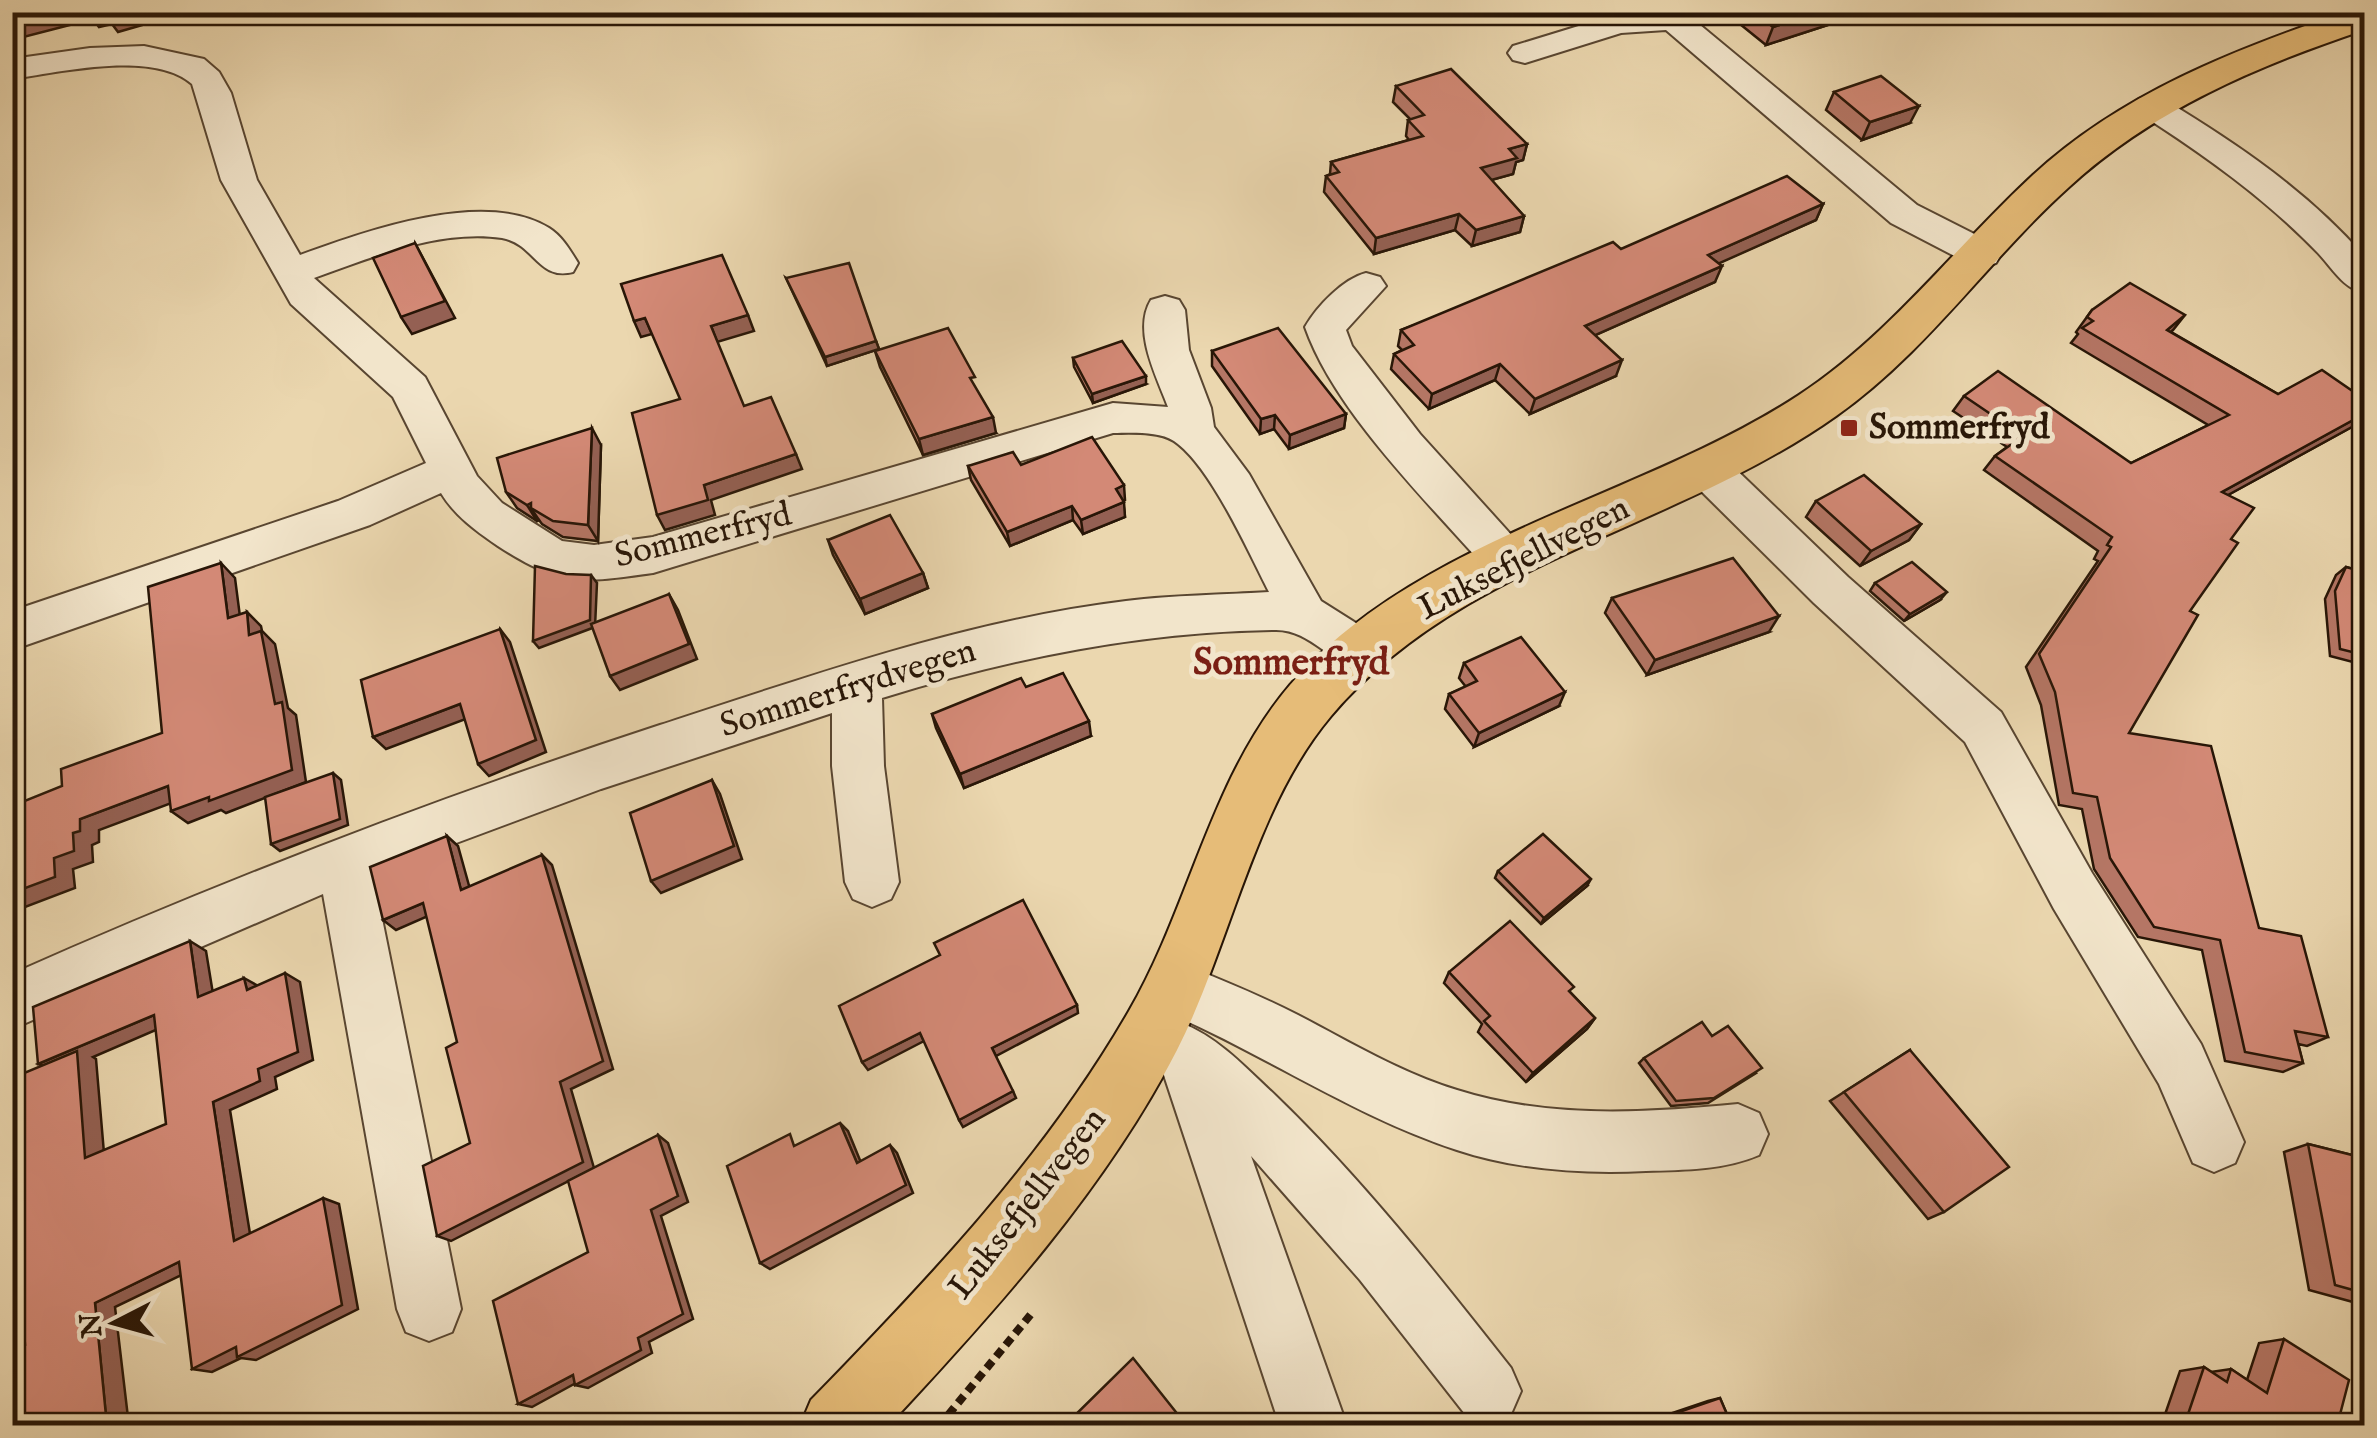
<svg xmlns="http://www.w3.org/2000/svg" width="2377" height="1438" font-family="'IM FELL English',serif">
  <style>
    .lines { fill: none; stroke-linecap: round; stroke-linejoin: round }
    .minor-casing { stroke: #594631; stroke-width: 4 }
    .major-casing { stroke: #281607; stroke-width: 4 }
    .path { stroke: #281607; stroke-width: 8; stroke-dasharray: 9 6; stroke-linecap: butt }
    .minor { fill: #f2e5cb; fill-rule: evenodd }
    .major { fill: #e6bc78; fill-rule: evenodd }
    .wall { fill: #b57665; stroke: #281607; stroke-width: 2.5 }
    .shaded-wall { fill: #946053; stroke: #281607; stroke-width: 2.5 }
    .building { fill: #d38976; stroke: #281607; stroke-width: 2.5 }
    .poi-dot { fill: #8f2418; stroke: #f2e5cb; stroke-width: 4 }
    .labels { text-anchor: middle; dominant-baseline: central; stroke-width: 10; stroke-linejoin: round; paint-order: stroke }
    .poi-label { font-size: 35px; font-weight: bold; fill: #281607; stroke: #f2e5cb; text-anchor: start }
    .street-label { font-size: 35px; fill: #281607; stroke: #f2e5cb }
    .neighbourhood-label { font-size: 38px; font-weight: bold; fill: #7a1f14; stroke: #f2e5cb }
  </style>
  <rect width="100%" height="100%" fill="#ebd7af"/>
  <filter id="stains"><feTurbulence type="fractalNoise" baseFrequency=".002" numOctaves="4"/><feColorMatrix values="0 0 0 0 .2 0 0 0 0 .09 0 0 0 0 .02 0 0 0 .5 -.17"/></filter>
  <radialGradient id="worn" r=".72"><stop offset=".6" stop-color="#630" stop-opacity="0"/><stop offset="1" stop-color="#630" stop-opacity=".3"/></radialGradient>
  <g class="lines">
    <g class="minor-casing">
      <g id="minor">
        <path d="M 1678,12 L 1688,15 L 1917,205 L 1996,245 L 2001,254 L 1996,263 L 1982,267 L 1968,263 L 1891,223 L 1666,30 L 1621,33 L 1525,63 L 1513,60 L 1508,53 L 1513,46 L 1621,13 Z"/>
        <path d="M 144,46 L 204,59 L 219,72 L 231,93 L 257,180 L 300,255 C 364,232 484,188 549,228 C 562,236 570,250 578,263 L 573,272 C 538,281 535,244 502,238 C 440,229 372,257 314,278 L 425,377 L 477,476 L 502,503 L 562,541 L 594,545 L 653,537 L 1113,403 L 1168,407 C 1157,377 1132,331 1151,300 L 1165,296 L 1179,300 L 1185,310 L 1189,350 L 1211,408 L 1214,427 L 1249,474 L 1321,601 L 1378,637 L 1385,651 L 1378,665 C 1337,679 1317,629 1275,630 C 1139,632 1012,658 882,698 L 884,766 L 899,882 L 891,899 L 872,907 L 853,899 L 845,882 L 832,766 L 832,713 L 601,789 L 373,874 L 461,1309 L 452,1332 L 429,1341 L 406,1332 L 397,1309 L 323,894 L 12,1029 L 12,974 C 224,880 440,797 660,725 C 811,676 968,620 1126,601 C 1174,595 1221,595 1269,592 C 1249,553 1210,465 1174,441 C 1158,431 1132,433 1113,433 L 653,573 C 581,583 561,587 498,546 C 476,531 455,516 441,493 L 370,525 L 12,650 L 12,611 L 338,501 L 426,463 L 393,397 L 291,304 L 221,180 L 192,84 C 153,50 61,72 12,79 L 12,59 L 90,48 Z"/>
        <path d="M 2151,95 L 2163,99 C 2236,143 2307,191 2364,256 L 2364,293 C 2343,288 2333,269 2318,253 C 2265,198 2203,154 2139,113 L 2133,106 L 2139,99 Z"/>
        <path d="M 1366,273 L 1380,277 L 1386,286 L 1346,330 L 1352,346 L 1420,434 L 1524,549 L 1531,562 L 1524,575 L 1508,580 L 1492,575 C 1431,505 1335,413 1305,327 C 1317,306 1343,279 1366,273 Z"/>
        <path d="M 1707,453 L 1723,457 L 1848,577 L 2001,712 L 2092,873 L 2201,1044 L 2244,1142 L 2235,1163 L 2214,1172 L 2193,1163 L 2159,1084 L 2054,909 L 1965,742 L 1814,603 L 1691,481 L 1685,469 L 1691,457 Z"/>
        <path d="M 1172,960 C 1215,977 1257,994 1298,1015 C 1350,1042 1401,1073 1457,1090 C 1548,1119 1645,1113 1738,1104 L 1759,1113 L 1768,1134 L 1759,1155 C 1724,1170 1684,1170 1646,1171 C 1583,1174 1517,1170 1457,1150 C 1350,1115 1256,1048 1152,1006 L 1144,987 L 1152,968 Z"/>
        <path d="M 1186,1025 C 1221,1040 1248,1070 1276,1096 C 1362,1179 1437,1274 1511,1368 L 1521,1391 L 1511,1414 L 1488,1424 L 1465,1414 L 1360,1280 L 1251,1156 L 1347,1426 L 1280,1426 L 1157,1054 L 1165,1034 Z"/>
      </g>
    </g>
    <g class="major-casing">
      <path id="major" d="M 2345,12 L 2364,12 L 2364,30 C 2257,66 2153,110 2069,187 C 1988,260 1926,353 1836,416 C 1677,529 1461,562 1331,716 C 1254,807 1231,944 1177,1050 C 1105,1190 995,1311 888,1426 L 800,1426 L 811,1400 C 928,1280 1045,1157 1129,1011 C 1190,906 1210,779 1290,685 C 1417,537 1640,499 1799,395 C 1889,336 1955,247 2033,175 C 2121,94 2233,50 2345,12 Z"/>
    </g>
    <path class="path" d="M 939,1426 L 1032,1313"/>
    <use href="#minor" class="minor"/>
    <use href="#major" class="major"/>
  </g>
  <g class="wall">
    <path d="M 1725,12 L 1837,12 L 1831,24 L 1766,45 Z"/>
    <path d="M 1396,86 L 1527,144 L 1523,160 L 1516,162 L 1513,174 L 1491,180 L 1524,216 L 1520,232 L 1472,246 L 1455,230 L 1374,254 L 1324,192 L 1326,176 L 1330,174 L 1331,162 L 1409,140 L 1406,136 L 1408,120 L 1410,119 L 1393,102 Z"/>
    <path d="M 1834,92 L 1910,123 L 1862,140 L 1826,110 Z"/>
    <path d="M 1823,204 L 1816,220 L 1718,263 L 1715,282 L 1595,335 L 1616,376 L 1530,414 L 1495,380 L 1429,409 L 1391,369 L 1394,354 L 1402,350 L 1398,346 L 1401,330 L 1621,249 Z"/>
    <path d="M 786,278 L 876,341 L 879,349 L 827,366 Z"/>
    <path d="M 2092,310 L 2171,332 L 2278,394 L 2364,399 L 2364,420 L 2361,422 L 2228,495 L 2231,539 L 2190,611 L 2129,733 L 2259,928 L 2328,1037 L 2307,1046 L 2298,1044 L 2303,1063 L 2283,1072 L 2225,1061 L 2202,950 L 2138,937 L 2094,869 L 2082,809 L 2059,805 L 2041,705 L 2026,667 L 2098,561 L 2094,559 L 2098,551 L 1984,470 L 1995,456 L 2007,447 L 1953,411 L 1964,396 L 2131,463 L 2208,425 L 2071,343 L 2078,334 L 2076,332 Z"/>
    <path d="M 875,351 L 996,433 L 923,455 L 880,367 Z"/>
    <path d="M 1212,351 L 1346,414 L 1344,428 L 1289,449 L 1274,429 L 1260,434 L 1212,366 Z"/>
    <path d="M 1073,358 L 1146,384 L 1093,403 L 1074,367 Z"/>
    <path d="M 601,445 L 598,541 L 563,537 L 542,524 L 539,520 L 537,521 L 517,508 L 506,492 Z"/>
    <path d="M 1021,465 L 1125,500 L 1123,500 L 1125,517 L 1083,534 L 1073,520 L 1010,546 L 971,480 L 968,466 Z"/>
    <path d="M 1816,501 L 1921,524 L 1909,540 L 1860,566 L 1806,517 Z"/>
    <path d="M 828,540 L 923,573 L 928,588 L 865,614 L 833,555 Z"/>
    <path d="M 2346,567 L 2364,572 L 2364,665 L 2330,656 L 2325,599 L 2336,575 Z"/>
    <path d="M 1875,583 L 1940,600 L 1904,621 L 1870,591 Z"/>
    <path d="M 1612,598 L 1769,632 L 1647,675 L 1605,613 Z"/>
    <path d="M 1464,663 L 1559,706 L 1474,747 L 1445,709 L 1449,694 L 1466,687 L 1459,678 Z"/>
    <path d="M 1026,687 L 1091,736 L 964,788 L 936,728 L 932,714 Z"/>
    <path d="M 1498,871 L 1587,886 L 1541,924 L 1495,878 Z"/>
    <path d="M 1449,972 L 1570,992 L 1595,1018 L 1587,1029 L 1526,1082 L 1478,1032 L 1482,1024 L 1444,983 Z"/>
    <path d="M 1712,1036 L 1756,1073 L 1708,1103 L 1671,1106 L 1639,1063 L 1644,1058 Z"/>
    <path d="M 1910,1050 L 1944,1212 L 1928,1219 L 1830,1101 Z"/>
    <path d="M 2308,1144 L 2364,1158 L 2364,1305 L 2309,1290 L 2284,1152 Z"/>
    <path d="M 2284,1339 L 2337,1426 L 2161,1426 L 2180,1371 L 2204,1367 L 2211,1372 L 2231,1369 L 2247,1380 L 2259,1343 Z"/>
    <path d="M 1720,1398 L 1732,1426 L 1634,1426 L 1708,1401 Z"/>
  </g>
  <g class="shaded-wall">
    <path d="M 37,12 L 173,12 L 174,16 L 118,32 L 112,24 L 99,27 L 93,19 L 12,40 L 12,19 Z"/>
    <path d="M 1820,12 L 1837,12 L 1831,24 L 1766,45 L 1773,27 Z"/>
    <path d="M 1919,106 L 1910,123 L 1862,140 L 1870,122 Z"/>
    <path d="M 1527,144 L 1523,160 L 1516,162 L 1513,174 L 1477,184 L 1481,168 L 1509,149 Z"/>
    <path d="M 1823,204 L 1816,220 L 1702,271 L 1708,255 Z"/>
    <path d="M 1459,214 L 1455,230 L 1374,254 L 1376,238 Z"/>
    <path d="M 1524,216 L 1520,232 L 1472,246 L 1476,230 Z"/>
    <path d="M 415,243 L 455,318 L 412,334 L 401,317 Z"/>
    <path d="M 1722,266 L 1715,282 L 1580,342 L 1585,326 Z"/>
    <path d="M 748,315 L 754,331 L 717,342 L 711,326 Z"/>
    <path d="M 2185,315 L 2173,330 L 2154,345 L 2167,330 Z"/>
    <path d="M 645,318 L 652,334 L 641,337 L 634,321 Z"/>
    <path d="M 876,341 L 879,349 L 827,366 L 825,357 Z"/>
    <path d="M 1622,360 L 1616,376 L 1530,414 L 1535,399 Z"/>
    <path d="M 1500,364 L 1495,380 L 1429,409 L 1432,394 Z"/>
    <path d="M 1146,376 L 1146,384 L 1093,403 L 1092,394 Z"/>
    <path d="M 1346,414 L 1344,428 L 1289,449 L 1290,435 Z"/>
    <path d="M 2364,414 L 2364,420 L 2361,422 L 2208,506 L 2222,492 Z"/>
    <path d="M 1275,415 L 1274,429 L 1260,434 L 1261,419 Z"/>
    <path d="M 993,417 L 996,433 L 923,455 L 919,439 Z"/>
    <path d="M 592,428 L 601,445 L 598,541 L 588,525 Z"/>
    <path d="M 796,454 L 802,469 L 711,500 L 715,515 L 665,530 L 657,515 L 704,485 Z"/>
    <path d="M 1124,485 L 1125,500 L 1117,503 L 1116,489 Z"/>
    <path d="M 1124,502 L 1125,517 L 1083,534 L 1081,520 Z"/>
    <path d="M 531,503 L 531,508 L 539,520 L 537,521 L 527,505 Z"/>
    <path d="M 1072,506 L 1073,520 L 1010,546 L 1007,532 Z"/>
    <path d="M 1921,524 L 1909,540 L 1860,566 L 1871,551 Z"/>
    <path d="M 221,563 L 235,578 L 242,632 L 228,618 Z"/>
    <path d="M 923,573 L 928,588 L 865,614 L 860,599 Z"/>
    <path d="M 591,575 L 597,583 L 595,627 L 539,648 L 533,641 Z"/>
    <path d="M 1947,592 L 1940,600 L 1904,621 L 1910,614 Z"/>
    <path d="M 669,594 L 678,610 L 697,659 L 620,690 L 610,676 Z"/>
    <path d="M 247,612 L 261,626 L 262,631 L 275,644 L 288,708 L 296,715 L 306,782 L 226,813 L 221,810 L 188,823 L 171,811 L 275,704 L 249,635 Z"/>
    <path d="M 1779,616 L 1769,632 L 1647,675 L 1655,660 Z"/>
    <path d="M 500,629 L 510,642 L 546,752 L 489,776 L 478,764 Z"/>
    <path d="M 1565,692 L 1559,706 L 1474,747 L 1479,733 Z"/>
    <path d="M 460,704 L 471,717 L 386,749 L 373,737 Z"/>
    <path d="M 1089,721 L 1091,736 L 964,788 L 960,774 Z"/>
    <path d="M 333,773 L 341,780 L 348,825 L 280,851 L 271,844 Z"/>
    <path d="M 712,780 L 720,794 L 742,859 L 661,893 L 651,881 Z"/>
    <path d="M 168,786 L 185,798 L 99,830 L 99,842 L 92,845 L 93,862 L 73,869 L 75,888 L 12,912 L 12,893 L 54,858 L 80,819 Z"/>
    <path d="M 447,836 L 458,846 L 473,900 L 461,890 Z"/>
    <path d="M 542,855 L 552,865 L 613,1069 L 571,1089 L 594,1168 L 451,1241 L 437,1236 L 560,1082 Z"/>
    <path d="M 1591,879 L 1587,886 L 1541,924 L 1544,918 Z"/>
    <path d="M 423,903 L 435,913 L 396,930 L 383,920 Z"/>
    <path d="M 190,941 L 206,951 L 215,1006 L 198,997 Z"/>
    <path d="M 285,973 L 300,982 L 313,1060 L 275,1077 L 277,1089 L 230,1110 L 252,1246 L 234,1241 L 213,1102 Z"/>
    <path d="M 244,978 L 260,987 L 247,990 Z"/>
    <path d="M 1077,1005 L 1078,1013 L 996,1056 L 992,1048 Z"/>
    <path d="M 154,1015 L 172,1023 L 93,1057 L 96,1059 L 105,1165 L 85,1158 L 58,1072 L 38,1064 Z"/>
    <path d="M 1595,1018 L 1587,1029 L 1526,1082 L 1533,1073 Z"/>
    <path d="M 920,1033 L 924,1041 L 868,1070 L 862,1062 Z"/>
    <path d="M 1013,1091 L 1016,1098 L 963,1127 L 959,1120 Z"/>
    <path d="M 840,1123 L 848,1131 L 864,1170 L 857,1163 Z"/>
    <path d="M 658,1135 L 668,1143 L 688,1202 L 661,1216 L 693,1319 L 649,1342 L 652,1353 L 588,1388 L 575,1385 L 651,1210 Z"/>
    <path d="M 890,1145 L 897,1153 L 913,1193 L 770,1269 L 760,1263 Z"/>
    <path d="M 15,1192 L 36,1198 L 12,1209 L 12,1193 Z"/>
    <path d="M 323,1198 L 339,1204 L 358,1309 L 256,1360 L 241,1358 L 212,1372 L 192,1369 Z"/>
    <path d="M 179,1262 L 198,1267 L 115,1307 L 129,1426 L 107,1426 L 95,1303 Z"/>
    <path d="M 573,1375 L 585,1378 L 532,1407 L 518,1404 Z"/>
  </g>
  <g class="building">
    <path d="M 12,12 L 37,12 L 12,19 Z"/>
    <path d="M 1754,12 L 1820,12 L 1773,27 Z"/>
    <path d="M 1451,69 L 1527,144 L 1509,149 L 1517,158 L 1481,168 L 1524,216 L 1476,230 L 1459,214 L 1376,238 L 1326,176 L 1339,172 L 1331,162 L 1423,136 L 1408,120 L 1424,115 L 1396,86 Z"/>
    <path d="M 1881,76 L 1919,106 L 1870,122 L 1834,92 Z"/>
    <path d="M 1787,176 L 1823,204 L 1708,255 L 1722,266 L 1585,326 L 1622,360 L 1535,399 L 1500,364 L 1432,394 L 1394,354 L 1414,345 L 1401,330 L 1613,242 L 1621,249 Z"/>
    <path d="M 415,243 L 445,301 L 401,317 L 373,258 Z"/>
    <path d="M 722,255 L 748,315 L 711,326 L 744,406 L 771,397 L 796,454 L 704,485 L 708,500 L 657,515 L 632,413 L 680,399 L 645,318 L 634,321 L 621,284 Z"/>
    <path d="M 849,263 L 876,341 L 825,357 L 786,278 Z"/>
    <path d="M 2130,283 L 2185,315 L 2167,330 L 2278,394 L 2322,370 L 2364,399 L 2364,414 L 2222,492 L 2254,508 L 2231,539 L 2238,543 L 2190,611 L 2198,615 L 2129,733 L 2211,746 L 2259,928 L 2301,936 L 2328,1037 L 2295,1031 L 2303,1063 L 2245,1052 L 2220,940 L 2154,927 L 2110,858 L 2097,797 L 2073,793 L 2055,692 L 2039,654 L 2111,547 L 2107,545 L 2112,537 L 1995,456 L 2023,436 L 1964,396 L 1998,371 L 2131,463 L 2229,415 L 2082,328 L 2093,321 L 2087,317 L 2092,310 Z"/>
    <path d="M 948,328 L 975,377 L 970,378 L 993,417 L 919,439 L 875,351 Z"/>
    <path d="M 1278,328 L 1346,414 L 1290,435 L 1275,415 L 1261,419 L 1212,351 Z"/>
    <path d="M 1122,341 L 1146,376 L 1092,394 L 1073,358 Z"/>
    <path d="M 592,428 L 588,525 L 553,521 L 531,508 L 531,503 L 527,505 L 506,492 L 497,458 Z"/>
    <path d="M 1092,437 L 1124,485 L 1116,489 L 1124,502 L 1081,520 L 1072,506 L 1007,532 L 968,466 L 1013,452 L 1021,465 Z"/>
    <path d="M 1864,475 L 1921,524 L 1871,551 L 1816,501 Z"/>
    <path d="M 890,515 L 923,573 L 860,599 L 828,540 Z"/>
    <path d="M 1733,558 L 1779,616 L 1655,660 L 1612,598 Z"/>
    <path d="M 1912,562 L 1947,592 L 1910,614 L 1875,583 Z"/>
    <path d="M 221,563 L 228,618 L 247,612 L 249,635 L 261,631 L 275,704 L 282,702 L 292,770 L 209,801 L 209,797 L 171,811 L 168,786 L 80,819 L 80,831 L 73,833 L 74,851 L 54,858 L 55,877 L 12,893 L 12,806 L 62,786 L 61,769 L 162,733 L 148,587 Z"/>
    <path d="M 535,566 L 566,574 L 591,575 L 590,620 L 533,641 Z"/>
    <path d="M 2346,567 L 2364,572 L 2364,655 L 2340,649 L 2335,591 Z"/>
    <path d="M 669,594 L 689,644 L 610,676 L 591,624 Z"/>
    <path d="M 500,629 L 536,740 L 478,764 L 460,704 L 373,737 L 361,680 Z"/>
    <path d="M 1521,637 L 1565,692 L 1479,733 L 1449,694 L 1477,681 L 1464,663 Z"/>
    <path d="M 1063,673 L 1089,721 L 960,774 L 932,714 L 1021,678 L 1026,687 Z"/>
    <path d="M 333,773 L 340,819 L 271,844 L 265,797 Z"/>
    <path d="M 712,780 L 734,846 L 651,881 L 630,813 Z"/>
    <path d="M 1543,834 L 1591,879 L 1544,918 L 1498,871 Z"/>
    <path d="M 447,836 L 461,890 L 542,855 L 603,1061 L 560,1082 L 583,1162 L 437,1236 L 423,1166 L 470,1143 L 446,1048 L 457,1042 L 423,903 L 383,920 L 370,867 Z"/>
    <path d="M 1023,900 L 1077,1005 L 992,1048 L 1013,1091 L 959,1120 L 920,1033 L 862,1062 L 839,1006 L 940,955 L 934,943 Z"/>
    <path d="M 1510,921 L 1574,987 L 1569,991 L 1595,1018 L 1533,1073 L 1484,1021 L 1490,1016 L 1449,972 Z"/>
    <path d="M 190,941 L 198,997 L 244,978 L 247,990 L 285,973 L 298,1052 L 258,1069 L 260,1081 L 213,1102 L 234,1241 L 323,1198 L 342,1305 L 237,1357 L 236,1347 L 192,1369 L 179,1262 L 95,1303 L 107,1426 L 12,1426 L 12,1351 L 25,1345 L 15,1192 L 12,1193 L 12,1078 L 77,1051 L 85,1158 L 166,1124 L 154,1015 L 38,1064 L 33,1007 Z"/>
    <path d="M 1702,1022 L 1712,1036 L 1728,1026 L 1762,1068 L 1714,1098 L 1676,1101 L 1644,1058 Z"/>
    <path d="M 1910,1050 L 2009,1167 L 1944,1212 L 1844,1092 Z"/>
    <path d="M 840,1123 L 857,1163 L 890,1145 L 906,1185 L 760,1263 L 727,1166 L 790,1134 L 794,1146 Z"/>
    <path d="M 658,1135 L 678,1196 L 651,1210 L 683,1314 L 638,1338 L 641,1350 L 575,1385 L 573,1375 L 518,1404 L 493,1301 L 588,1252 L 568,1181 Z"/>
    <path d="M 2308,1144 L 2364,1158 L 2364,1293 L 2335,1285 Z"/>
    <path d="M 2284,1339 L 2349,1380 L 2337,1426 L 2184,1426 L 2204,1367 L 2227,1382 L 2231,1369 L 2267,1393 Z"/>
    <path d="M 1133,1358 L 1187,1426 L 1064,1426 Z"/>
    <path d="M 1720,1398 L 1732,1426 L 1638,1426 Z"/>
  </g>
  <rect class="poi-dot" x="1839" y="418" width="20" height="20" rx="5"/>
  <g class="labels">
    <g class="poi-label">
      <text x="1869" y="428">Sommerfryd</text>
    </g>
    <g class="street-label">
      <text transform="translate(703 536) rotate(-14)">Sommerfryd</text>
      <text transform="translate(1524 559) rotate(-27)">Luksefjellvegen</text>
      <text transform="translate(848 689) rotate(-17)">Sommerfrydvegen</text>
      <text transform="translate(1028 1204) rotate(-52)">Luksefjellvegen</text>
    </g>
    <g class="neighbourhood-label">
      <text x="1291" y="664">Sommerfryd</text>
    </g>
  </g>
  <rect width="2377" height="1438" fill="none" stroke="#ebd7af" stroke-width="50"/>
  <rect x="15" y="15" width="2347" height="1408" fill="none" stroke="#281607" stroke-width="5"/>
  <rect x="25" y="25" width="2327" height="1388" fill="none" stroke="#281607" stroke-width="2.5"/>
  <g transform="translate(115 1323) rotate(264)" stroke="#f2e5cb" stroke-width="8" paint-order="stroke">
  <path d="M0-8L18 38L0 25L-18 38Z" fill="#281607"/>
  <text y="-15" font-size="28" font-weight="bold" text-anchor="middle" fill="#281607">N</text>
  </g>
  <rect width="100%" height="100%" filter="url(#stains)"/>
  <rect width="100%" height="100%" fill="url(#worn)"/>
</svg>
